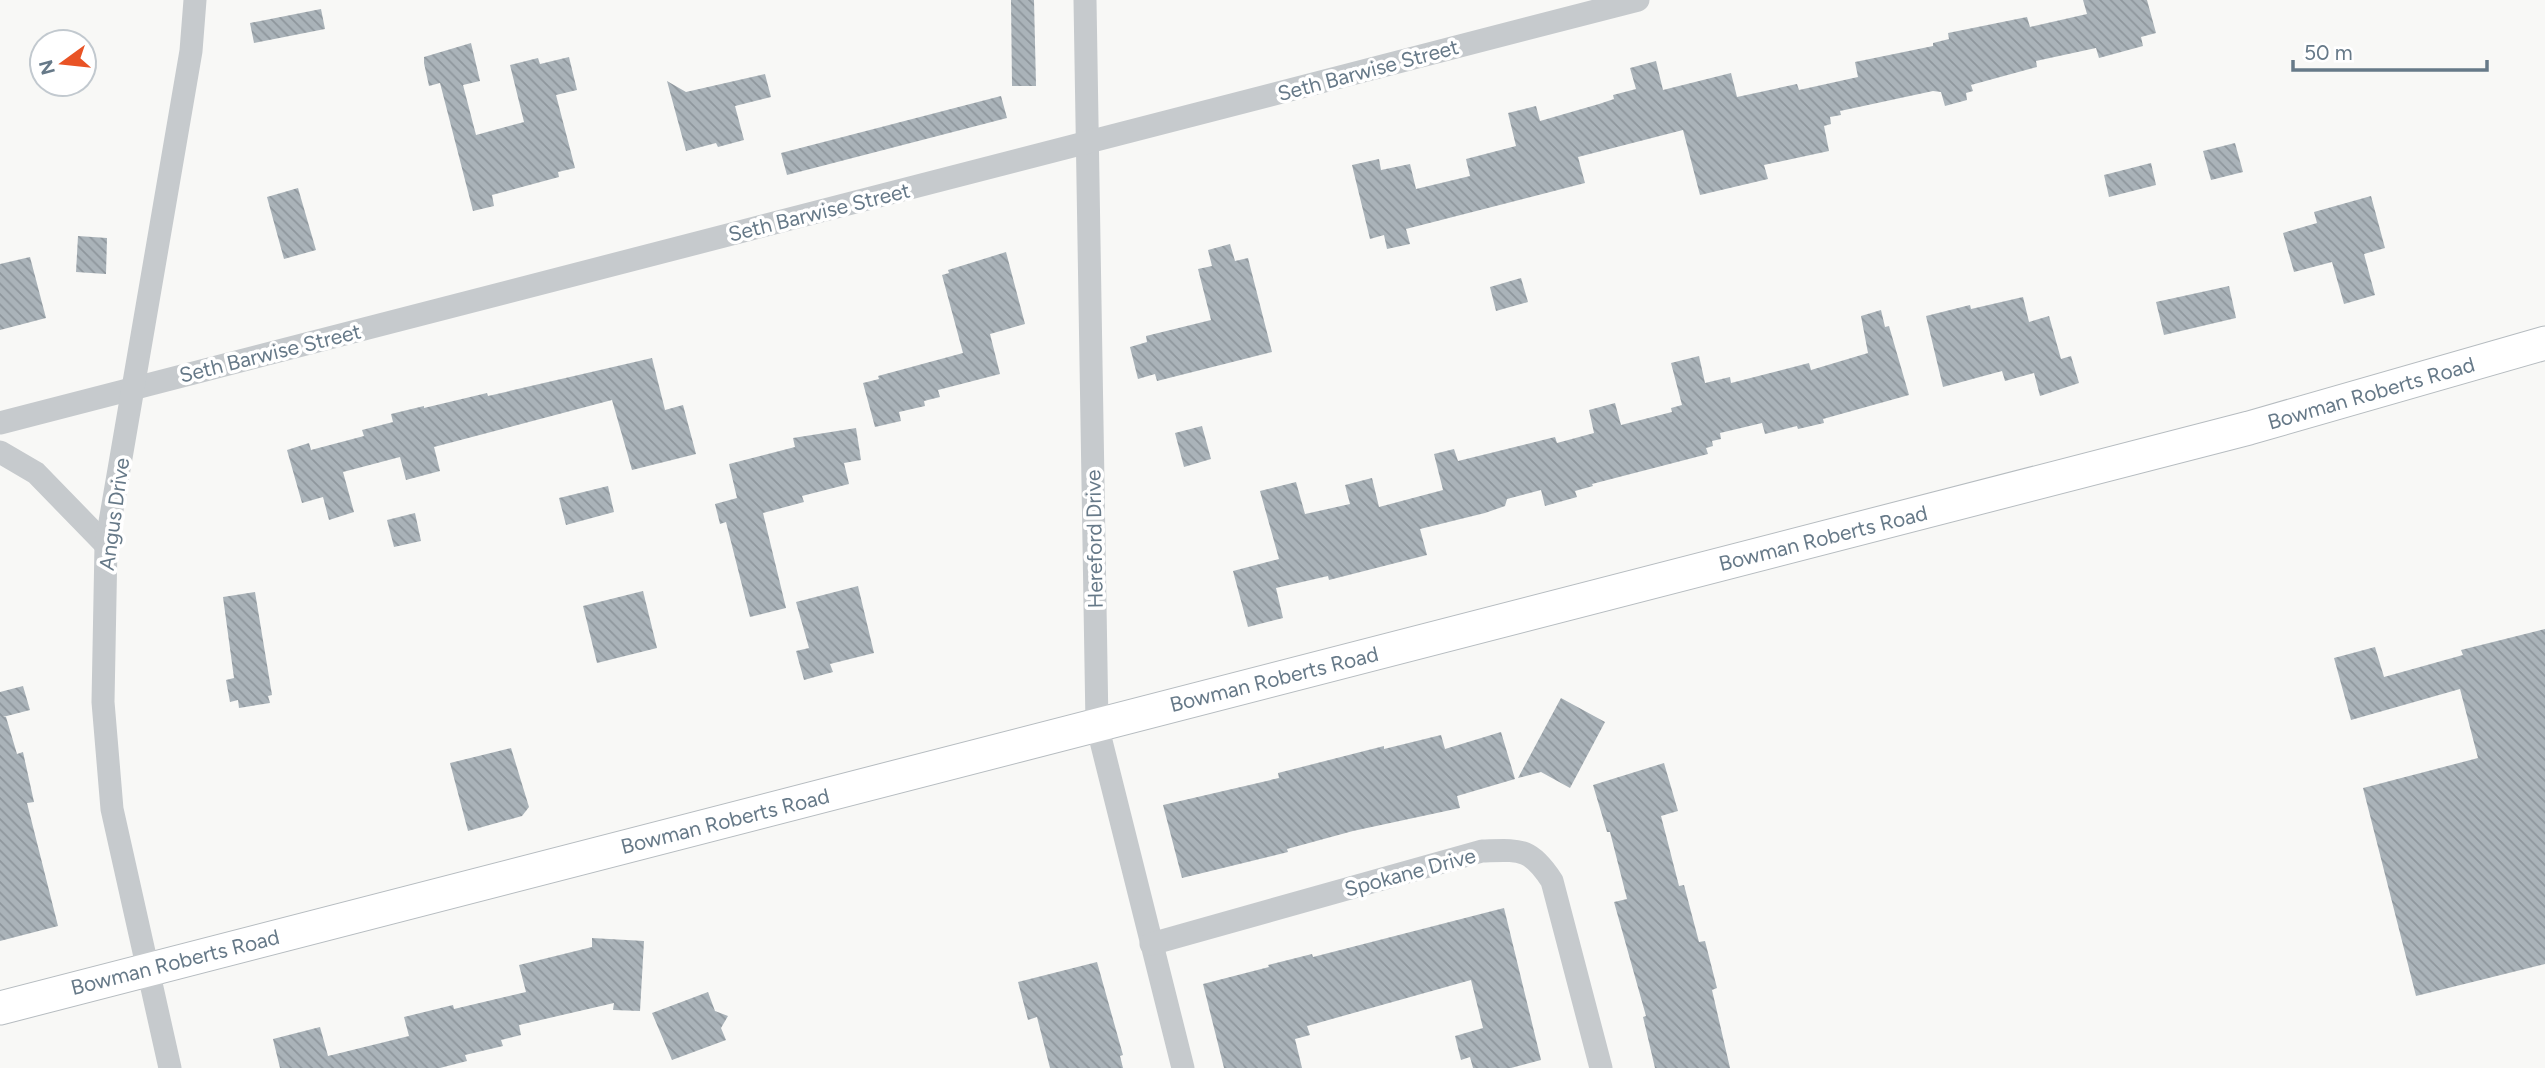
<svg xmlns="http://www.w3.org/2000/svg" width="2545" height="1068" font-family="Figtree,sans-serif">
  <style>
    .building { fill: url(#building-back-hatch) }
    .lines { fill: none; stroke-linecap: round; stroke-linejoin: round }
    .secondary-casing { stroke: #b6bcc0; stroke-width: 35 }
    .street { stroke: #c6cacd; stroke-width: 23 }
    .secondary { stroke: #fff; stroke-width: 33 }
    .labels { text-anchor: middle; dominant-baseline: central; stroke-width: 7; stroke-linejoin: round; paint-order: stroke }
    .street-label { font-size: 21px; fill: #667988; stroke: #fff }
  </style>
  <defs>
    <pattern id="building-back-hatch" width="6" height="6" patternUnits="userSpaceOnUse" patternTransform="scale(1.75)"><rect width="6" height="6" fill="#aab3b9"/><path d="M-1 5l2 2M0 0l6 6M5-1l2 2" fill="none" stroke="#8e969c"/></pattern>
  </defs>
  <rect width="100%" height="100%" fill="#f8f8f6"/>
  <g class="building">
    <path d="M 1011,0 L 1034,0 L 1036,86 L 1012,86 Z"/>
    <path d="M 2083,0 L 2147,0 L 2156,33 L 2141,37 L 2143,46 L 2099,58 L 2096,48 L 2036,61 L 2037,67 L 1971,85 L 1973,91 L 1966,93 L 1967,100 L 1945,106 L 1941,92 L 1933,91 L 1840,111 L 1841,115 L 1830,117 L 1831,124 L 1824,126 L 1829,151 L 1764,165 L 1768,179 L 1700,195 L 1683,130 L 1578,157 L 1585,183 L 1406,229 L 1410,244 L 1387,249 L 1384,235 L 1370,239 L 1352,165 L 1379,159 L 1381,170 L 1410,164 L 1416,189 L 1470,176 L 1466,159 L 1516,146 L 1508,113 L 1536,106 L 1540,121 L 1599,104 L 1614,99 L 1613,95 L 1636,89 L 1630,68 L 1656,61 L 1663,90 L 1731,73 L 1737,97 L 1797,84 L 1799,90 L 1858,77 L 1855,62 L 1933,46 L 1933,43 L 1949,39 L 1948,33 L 2027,17 L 2030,27 L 2087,14 Z"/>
    <path d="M 321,9 L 325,29 L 254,43 L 250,23 Z"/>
    <path d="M 471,43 L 480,81 L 463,85 L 476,135 L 524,122 L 510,65 L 538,58 L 540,64 L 569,57 L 577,90 L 556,95 L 575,168 L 558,172 L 559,177 L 492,195 L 494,206 L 473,211 L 440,83 L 429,86 L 424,63 L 424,57 Z"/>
    <path d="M 765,74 L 771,97 L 735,106 L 744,140 L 718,147 L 716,143 L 686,151 L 667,81 L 686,92 Z"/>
    <path d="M 1001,96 L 1007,118 L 787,175 L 781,153 Z"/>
    <path d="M 2235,143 L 2243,172 L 2211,180 L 2203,151 Z"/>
    <path d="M 2151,163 L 2156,185 L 2109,197 L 2104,175 Z"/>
    <path d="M 298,188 L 316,250 L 284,259 L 267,197 Z"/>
    <path d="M 2371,196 L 2385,248 L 2364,254 L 2375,295 L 2344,304 L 2332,262 L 2294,272 L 2283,233 L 2317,223 L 2314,212 Z"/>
    <path d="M 78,236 L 107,238 L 106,274 L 76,272 Z"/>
    <path d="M 1230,244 L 1235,261 L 1248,258 L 1272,352 L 1157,381 L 1155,374 L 1138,379 L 1130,347 L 1147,342 L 1146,336 L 1211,320 L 1198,269 L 1212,266 L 1208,250 Z"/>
    <path d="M 1006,252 L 1025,324 L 990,334 L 1000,374 L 938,390 L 940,397 L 924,401 L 925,406 L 899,412 L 901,421 L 875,427 L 863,383 L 879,379 L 878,376 L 963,353 L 942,275 L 949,273 L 948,270 Z"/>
    <path d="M 30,257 L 46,318 L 0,330 L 0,264 Z"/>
    <path d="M 1521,278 L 1528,302 L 1496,311 L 1490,287 Z"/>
    <path d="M 2229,286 L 2236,318 L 2164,335 L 2156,302 Z"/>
    <path d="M 2023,297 L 2029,322 L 2049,316 L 2061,359 L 2071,356 L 2079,383 L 2040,396 L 2034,373 L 2005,381 L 2002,371 L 1943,387 L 1926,316 L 1970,305 L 1971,309 Z"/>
    <path d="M 1881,310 L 1885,327 L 1889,326 L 1909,395 L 1823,419 L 1824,423 L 1798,429 L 1797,426 L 1765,434 L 1762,423 L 1720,433 L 1721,439 L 1712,441 L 1713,446 L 1706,448 L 1708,454 L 1592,484 L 1593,486 L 1575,491 L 1577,497 L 1545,506 L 1541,490 L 1507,499 L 1505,506 L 1485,513 L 1420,529 L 1427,555 L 1329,580 L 1328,576 L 1276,588 L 1283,618 L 1248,627 L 1233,571 L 1279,559 L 1260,491 L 1296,482 L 1305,514 L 1350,504 L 1345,485 L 1372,478 L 1379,507 L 1443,490 L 1434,454 L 1454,449 L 1458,461 L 1555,437 L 1557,443 L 1594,433 L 1589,410 L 1615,403 L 1621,425 L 1672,412 L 1671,408 L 1682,405 L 1671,363 L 1699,356 L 1705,383 L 1730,377 L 1731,383 L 1809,363 L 1811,370 L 1868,353 L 1861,316 Z"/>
    <path d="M 652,358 L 665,410 L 683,405 L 696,454 L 632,470 L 612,400 L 434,447 L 440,471 L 406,480 L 400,457 L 343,472 L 354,512 L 329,520 L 323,497 L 302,503 L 287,450 L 309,443 L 311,450 L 364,436 L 362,430 L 393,422 L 391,414 L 424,406 L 424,408 L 487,393 L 488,396 Z"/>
    <path d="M 1202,426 L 1211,459 L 1184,467 L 1175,433 Z"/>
    <path d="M 856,428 L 861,460 L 844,463 L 849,484 L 802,496 L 804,502 L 763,513 L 786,608 L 750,617 L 726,522 L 720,524 L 715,504 L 737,498 L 729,464 L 795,447 L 793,438 Z"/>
    <path d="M 608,486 L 614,512 L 566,525 L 559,498 Z"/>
    <path d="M 415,513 L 421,541 L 394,547 L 387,520 Z"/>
    <path d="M 858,586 L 874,653 L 830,664 L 833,672 L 804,680 L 796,651 L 809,648 L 796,602 Z"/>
    <path d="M 643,591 L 657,648 L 597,663 L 583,606 Z"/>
    <path d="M 255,592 L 272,695 L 268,696 L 270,703 L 239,708 L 238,700 L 230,702 L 226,680 L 234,678 L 223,597 Z"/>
    <path d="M 2545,629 L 2545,964 L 2416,996 L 2363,788 L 2478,758 L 2460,689 L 2351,720 L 2334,658 L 2375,647 L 2384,677 L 2463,655 L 2461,650 Z"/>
    <path d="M 23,686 L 30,710 L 3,717 L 6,717 L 17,754 L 23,752 L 34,802 L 27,803 L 58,926 L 0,941 L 0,692 Z"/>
    <path d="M 1561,698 L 1605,722 L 1570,788 L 1541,772 L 1518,778 Z"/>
    <path d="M 1501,732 L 1515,779 L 1457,796 L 1460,808 L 1353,831 L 1287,849 L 1288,852 L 1182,878 L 1163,805 L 1279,778 L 1278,773 L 1384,746 L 1384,749 L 1441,735 L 1445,749 Z"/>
    <path d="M 511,748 L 529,807 L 522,816 L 468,831 L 450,763 Z"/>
    <path d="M 1664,763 L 1678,811 L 1661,816 L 1679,886 L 1684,885 L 1699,942 L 1705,941 L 1717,988 L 1712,990 L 1730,1068 L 1655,1068 L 1643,1017 L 1646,1016 L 1614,902 L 1627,899 L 1610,832 L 1607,832 L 1593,785 Z"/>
    <path d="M 1504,908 L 1541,1060 L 1511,1068 L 1473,1068 L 1470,1057 L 1461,1060 L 1455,1036 L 1483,1028 L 1471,980 L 1307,1026 L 1310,1035 L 1295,1039 L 1302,1068 L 1224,1068 L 1203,984 L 1269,967 L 1268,965 L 1312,954 L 1313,957 Z"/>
    <path d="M 592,938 L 644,941 L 640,1011 L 613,1010 L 614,1003 L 519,1025 L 521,1035 L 501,1040 L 503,1046 L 465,1055 L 467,1061 L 440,1068 L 280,1068 L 273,1039 L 320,1027 L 328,1056 L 409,1036 L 404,1017 L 453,1005 L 454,1009 L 526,992 L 519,965 L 592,947 Z"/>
    <path d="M 1097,962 L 1123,1055 L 1120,1056 L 1123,1068 L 1050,1068 L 1037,1017 L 1028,1020 L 1018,982 Z"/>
    <path d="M 708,992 L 715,1011 L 728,1016 L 721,1028 L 726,1040 L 672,1060 L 652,1013 Z"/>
  </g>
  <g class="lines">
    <g class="secondary-casing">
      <path id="secondary" d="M 0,1008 L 2249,428 L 2545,343"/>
    </g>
    <g class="street">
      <path d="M 1085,0 L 1097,725 L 1183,1068"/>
      <path d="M 0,423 L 1638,0"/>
      <path d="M 0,452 L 36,473 L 106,545"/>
      <path d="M 1151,944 L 1482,851 C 1520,850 1530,847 1552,881 L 1601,1068"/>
      <path d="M 170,1068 L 112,809 L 103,702 L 106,545 L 191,51 L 195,0"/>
    </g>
    <use href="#secondary" class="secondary"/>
  </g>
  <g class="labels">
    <g class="street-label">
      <text transform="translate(1368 70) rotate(-15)">Seth Barwise Street</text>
      <text transform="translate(819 212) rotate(-14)">Seth Barwise Street</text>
      <text transform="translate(270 353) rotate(-14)">Seth Barwise Street</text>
      <text transform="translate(2371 393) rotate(-16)">Bowman Roberts Road</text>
      <text transform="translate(114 514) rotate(-82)">Angus Drive</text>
      <text transform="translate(1823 538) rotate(-14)">Bowman Roberts Road</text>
      <text transform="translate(1094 539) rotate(-91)">Hereford Drive</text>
      <text transform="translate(1274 679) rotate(-14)">Bowman Roberts Road</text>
      <text transform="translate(725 821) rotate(-14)">Bowman Roberts Road</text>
      <text transform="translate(1410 872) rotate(-15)">Spokane Drive</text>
      <text transform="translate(175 962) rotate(-14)">Bowman Roberts Road</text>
    </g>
  </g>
  <g transform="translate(63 63) rotate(255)"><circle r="33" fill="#ffffff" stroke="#c2c9cf" stroke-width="2"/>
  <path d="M0-5L12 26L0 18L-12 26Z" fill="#e95325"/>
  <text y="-10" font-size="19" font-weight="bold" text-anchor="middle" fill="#667988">N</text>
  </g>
  <path d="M2293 60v10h194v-10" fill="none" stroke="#667988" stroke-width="3.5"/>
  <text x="2304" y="60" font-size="21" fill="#667988" stroke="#ffffff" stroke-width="5" paint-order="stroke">50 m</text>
</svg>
